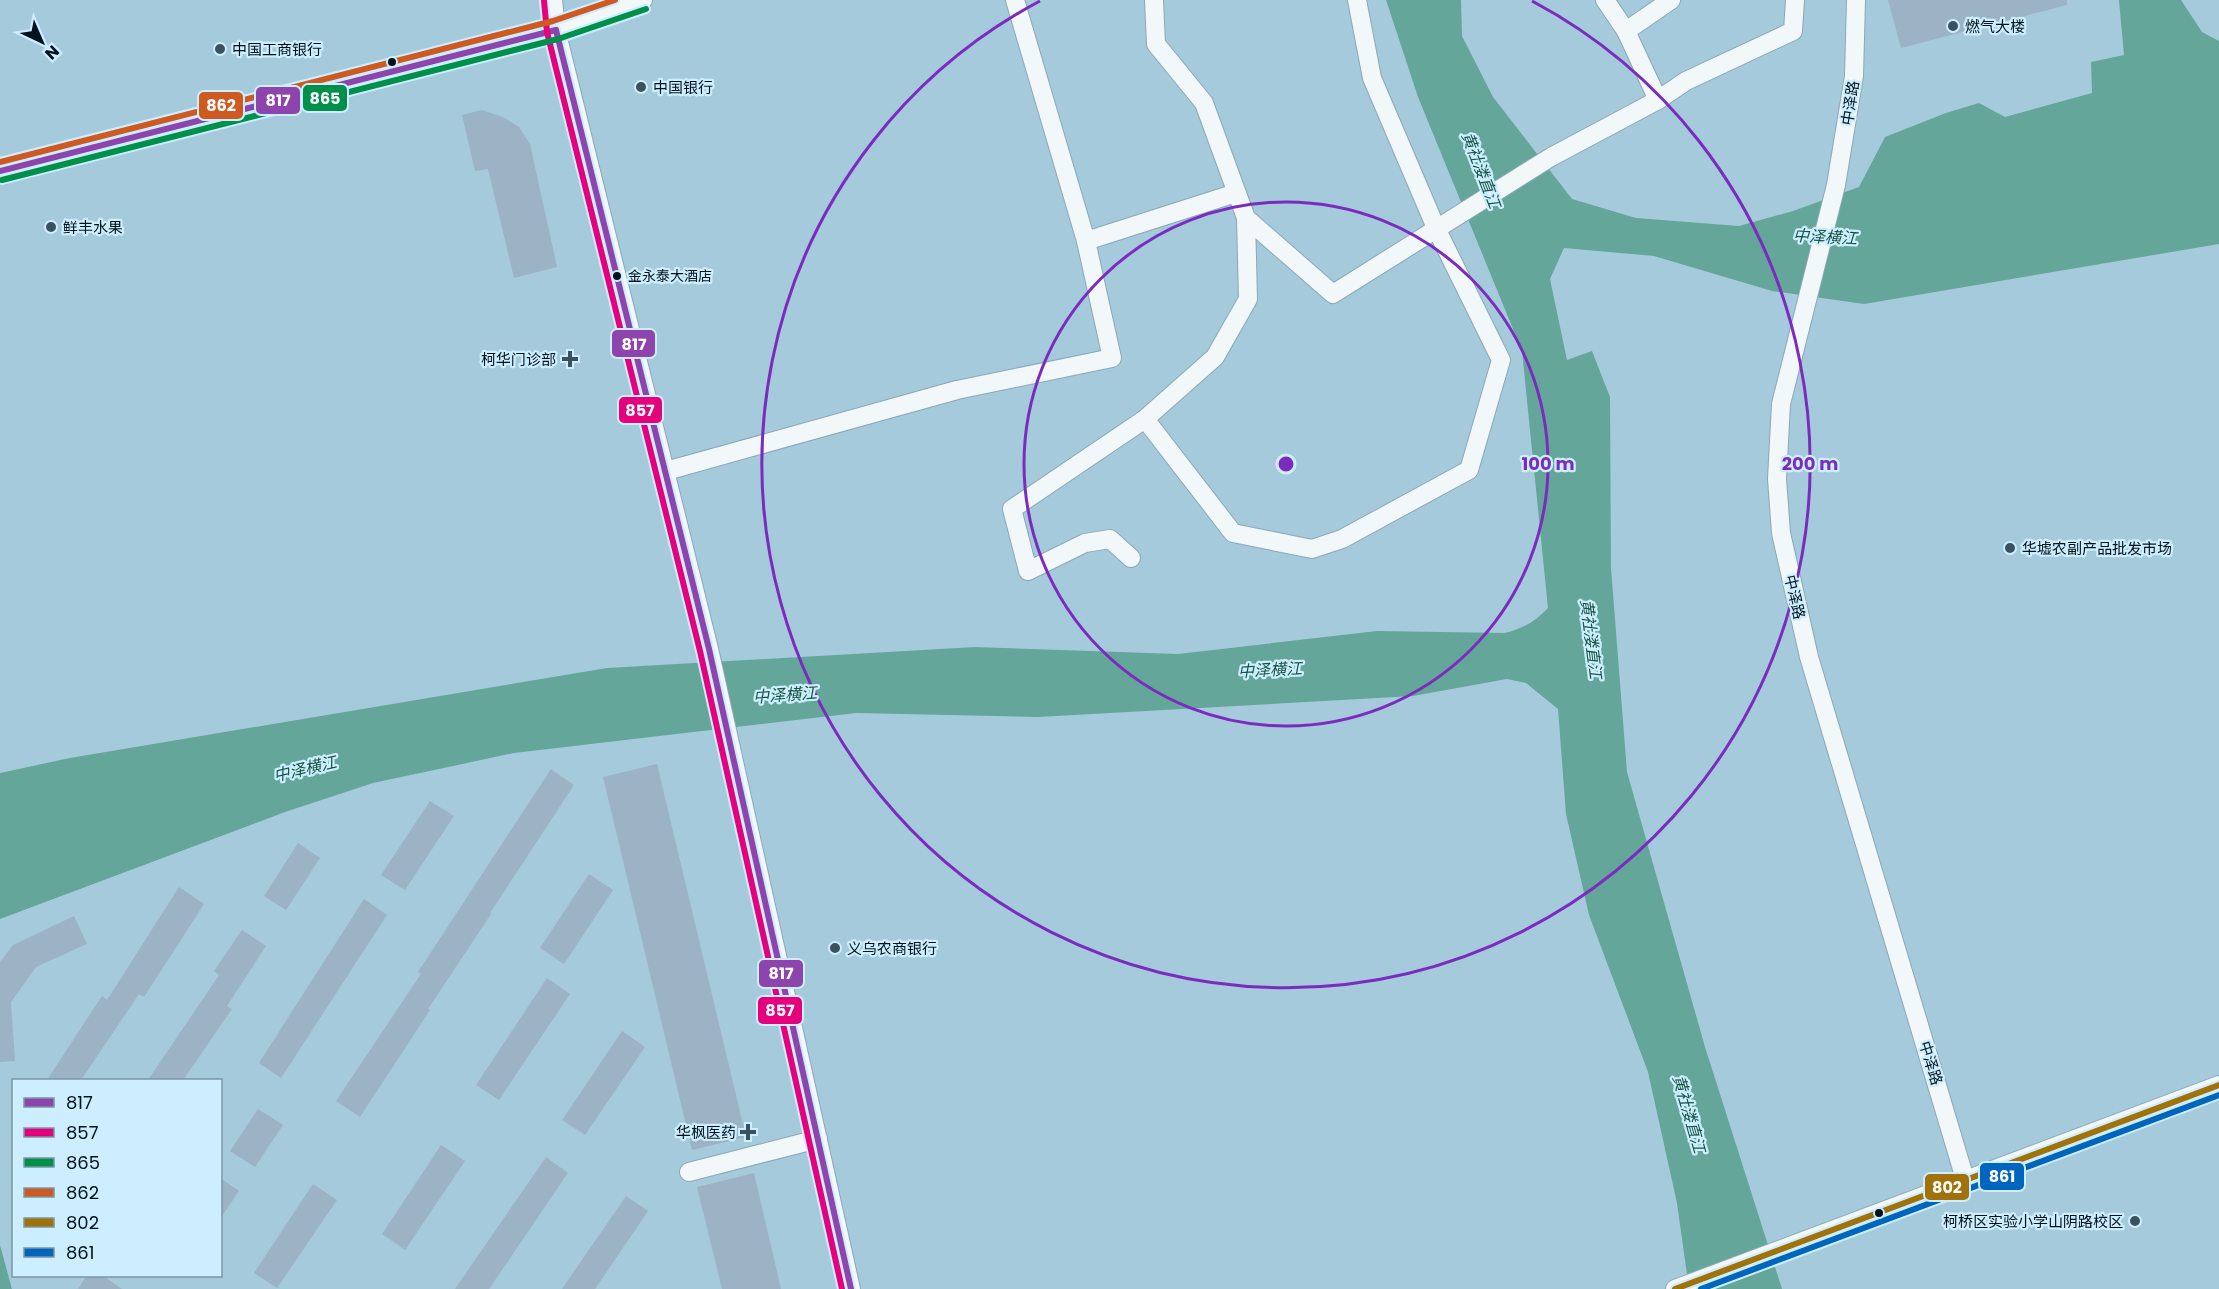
<svg xmlns="http://www.w3.org/2000/svg" width="2219" height="1289" font-family="Poppins,'Noto Sans SC',sans-serif">
  <style>
    .water { fill: #65a69a }
    .building { fill: #9bb3c4 }
    .lines { fill: none; stroke-linecap: round; stroke-linejoin: round }
    .minor-casing { stroke: #8ba8b7; stroke-width: 20 }
    .minor { stroke: #f2f7fa; stroke-width: 18 }
    .bus-1-casing { stroke: #cdeefe; stroke-width: 10 }
    .bus-2-casing { stroke: #cdeefe; stroke-width: 10 }
    .bus-3-casing { stroke: #cdeefe; stroke-width: 10 }
    .bus-4-casing { stroke: #cdeefe; stroke-width: 10 }
    .bus-5-casing { stroke: #cdeefe; stroke-width: 10 }
    .bus-6-casing { stroke: #cdeefe; stroke-width: 10 }
    .bus-1 { stroke: #8e44ad; stroke-width: 6 }
    .bus-2 { stroke: #e5007d; stroke-width: 6 }
    .bus-3 { stroke: #009049; stroke-width: 6 }
    .bus-4 { stroke: #ce5921; stroke-width: 6 }
    .bus-5 { stroke: #a1720a; stroke-width: 6 }
    .bus-6 { stroke: #0065bd; stroke-width: 6 }
    .ring { fill: none; stroke: #7b2cbf; stroke-width: 3 }
    .poi-dot { fill: #3a5260; stroke: #cdeefe; stroke-width: 2 }
    .bus-dot { fill: #00121e; stroke: #cdeefe; stroke-width: 2 }
    .labels { text-anchor: middle; dominant-baseline: central; stroke-width: 4.5; stroke-linejoin: round; paint-order: stroke }
    .bus-label { font-size: 14px; fill: #00121e; stroke: #cdeefe; text-anchor: start }
    .poi-label { font-size: 15px; fill: #00121e; stroke: #cdeefe; text-anchor: start }
    .street-label { font-size: 15px; fill: #00121e; stroke: #cdeefe }
    .water-label { font-size: 16px; font-style: italic; fill: #165442; stroke: #cdeefe }
    .centre { fill: #7b2cbf; stroke: #cdeefe; stroke-width: 3 }
    .ring-label { font-size: 18px; text-anchor: middle; font-weight: bold; fill: #7b2cbf; stroke: #cdeefe; stroke-width: 4.5; stroke-linejoin: round; paint-order: stroke }
    .line-badge { stroke: #cdeefe; stroke-width: 2 }
    .badge-label { font-size: 16px; text-anchor: middle; font-weight: bold; fill: #fff }
  </style>
  <rect width="100%" height="100%" fill="#a5cadc"/>
  <g class="water">
    <path d="M 1386,0 L 1461,0 L 1462,36 L 1493,97 L 1572,199 L 1636,218 L 1739,226 L 1793,211 L 1859,187 L 1885,137 L 1946,113 L 1979,103 L 2005,117 L 2092,93 L 2091,62 L 2124,55 L 2119,0 L 2181,0 L 2202,32 L 2219,41 L 2219,244 L 1864,304 L 1772,291 L 1654,256 L 1564,248 L 1550,279 L 1567,360 L 1592,351 L 1610,397 L 1611,568 L 1627,772 L 1705,1047 L 1782,1289 L 1689,1289 L 1677,1203 L 1648,1072 L 1589,915 L 1566,814 L 1558,709 L 1526,683 L 1507,679 L 1413,696 L 1038,717 L 856,713 L 514,753 L 373,783 L 285,812 L 0,919 L 0,773 L 70,758 L 607,668 L 975,647 L 1178,654 L 1377,631 L 1505,633 C 1523,628 1535,622 1548,608 L 1522,351 L 1418,97 Z"/>
    <path d="M 0,1245 L 12,1289 L 0,1289 Z"/>
  </g>
  <g class="building">
    <path d="M 1888,0 L 2067,0 L 2067,5 L 1901,48 Z"/>
    <path d="M 482,110 L 503,117 L 519,127 L 530,144 L 557,267 L 514,278 L 488,169 L 475,171 L 462,115 Z"/>
    <path d="M 657,764 L 746,1137 L 692,1150 L 603,777 Z"/>
    <path d="M 551,769 L 574,785 L 490,913 L 491,914 L 428,1009 L 430,1010 L 360,1117 L 336,1101 L 421,974 L 418,972 Z"/>
    <path d="M 430,801 L 454,816 L 405,890 L 381,875 Z"/>
    <path d="M 298,843 L 320,858 L 286,910 L 264,896 Z"/>
    <path d="M 589,874 L 613,890 L 564,964 L 540,948 Z"/>
    <path d="M 179,887 L 204,904 L 144,997 L 139,994 L 81,1080 L 47,1080 L 102,996 L 107,1000 Z"/>
    <path d="M 364,899 L 387,915 L 281,1078 L 259,1063 Z"/>
    <path d="M 74,916 L 87,944 L 36,967 L 11,1002 L 15,1061 L 0,1062 L 0,962 L 13,945 Z"/>
    <path d="M 242,930 L 266,946 L 227,1006 L 232,1009 L 183,1080 L 148,1080 L 219,975 L 214,971 Z"/>
    <path d="M 547,978 L 570,994 L 499,1100 L 476,1085 Z"/>
    <path d="M 622,1031 L 645,1047 L 585,1135 L 562,1120 Z"/>
    <path d="M 258,1109 L 283,1125 L 255,1167 L 230,1151 Z"/>
    <path d="M 441,1145 L 465,1161 L 405,1250 L 382,1234 Z"/>
    <path d="M 546,1157 L 568,1173 L 489,1289 L 455,1289 Z"/>
    <path d="M 754,1173 L 781,1289 L 722,1289 L 697,1187 Z"/>
    <path d="M 220,1178 L 239,1191 L 220,1219 Z"/>
    <path d="M 313,1184 L 337,1200 L 277,1288 L 254,1273 Z"/>
    <path d="M 626,1196 L 648,1211 L 595,1289 L 562,1289 Z"/>
    <path d="M 87,1275 L 102,1275 L 122,1289 L 78,1289 Z"/>
  </g>
  <g class="lines">
    <g class="minor-casing">
      <g id="minor">
        <path d="M 553,0 L 556,30 L 709,649 L 851,1289"/>
        <path d="M 1605,0 L 1626,31 L 1658,100"/>
        <path d="M 1856,0 L 1854,76 L 1836,185 L 1781,404 L 1777,479 L 1781,533 L 1809,657 L 1965,1179"/>
        <path d="M 1626,31 L 1671,0"/>
        <path d="M 0,171 L 556,30 L 643,0"/>
        <path d="M 1246,218 L 1333,294 L 1551,157 L 1658,100 L 1686,81 L 1793,31 L 1795,0"/>
        <path d="M 1086,241 L 1236,193"/>
        <path d="M 1145,419 L 1233,533 L 1312,549 L 1342,539 L 1469,470 L 1501,360 L 1436,228 L 1372,78 L 1357,0"/>
        <path d="M 666,471 L 957,390 L 1112,358 L 1086,241 L 1015,0"/>
        <path d="M 1131,558 L 1110,539 L 1085,543 L 1028,571 L 1012,509 L 1145,419 L 1215,357 L 1248,299 L 1246,218 L 1204,103 L 1156,44 L 1154,0"/>
        <path d="M 689,1172 L 818,1139"/>
        <path d="M 1675,1289 L 2219,1085"/>
      </g>
    </g>
    <use href="#minor" class="minor"/>
    <g class="bus-1-casing">
      <g id="bus-1">
        <path d="M 556,30 L 709,649 L 851,1289"/>
        <path d="M 0,171 L 556,30"/>
      </g>
    </g>
    <g class="bus-2-casing">
      <path id="bus-2" d="M 544,1 L 547,32 L 700,651 L 842,1289"/>
    </g>
    <g class="bus-3-casing">
      <path id="bus-3" d="M 2,180 L 558,39 L 646,9"/>
    </g>
    <g class="bus-4-casing">
      <path id="bus-4" d="M 0,162 L 553,21 L 615,0"/>
    </g>
    <g class="bus-5-casing">
      <path id="bus-5" d="M 1675,1289 L 2219,1085"/>
    </g>
    <g class="bus-6-casing">
      <path id="bus-6" d="M 1701,1289 L 2219,1095"/>
    </g>
    <use href="#bus-1" class="bus-1"/>
    <use href="#bus-2" class="bus-2"/>
    <use href="#bus-3" class="bus-3"/>
    <use href="#bus-4" class="bus-4"/>
    <use href="#bus-5" class="bus-5"/>
    <use href="#bus-6" class="bus-6"/>
  </g>
  <g class="ring">
    <circle cx="1286" cy="464" r="262"/>
    <path d="M1532 1A524 524 0 1 1 1040 1"/>
  </g>
  <g class="poi-dot">
    <circle cx="1953" cy="26" r="6"/>
    <circle cx="220" cy="49" r="6"/>
    <circle cx="641" cy="87" r="6"/>
    <circle cx="51" cy="227" r="6"/>
    <path d="M567 350h6v6h6v6h-6v6h-6v-6h-6v-6h6z"/>
    <circle cx="2010" cy="548" r="6"/>
    <circle cx="835" cy="948" r="6"/>
    <path d="M745 1123h6v6h6v6h-6v6h-6v-6h-6v-6h6z"/>
    <circle cx="2135" cy="1221" r="6"/>
  </g>
  <g class="bus-dot">
    <circle cx="392" cy="62" r="5"/>
    <circle cx="617" cy="276" r="5"/>
    <circle cx="1879" cy="1213" r="5"/>
  </g>
  <g class="labels">
    <g class="bus-label">
      <text x="628" y="276">金永泰大酒店</text>
    </g>
    <g class="poi-label">
      <text x="1965" y="26">燃气大楼</text>
      <text x="232" y="49">中国工商银行</text>
      <text x="653" y="87">中国银行</text>
      <text x="63" y="227">鲜丰水果</text>
      <text x="556" y="359" text-anchor="end">柯华门诊部</text>
      <text x="2022" y="548">华墟农副产品批发市场</text>
      <text x="847" y="948">义乌农商银行</text>
      <text x="736" y="1132" text-anchor="end">华枫医药</text>
      <text x="2123" y="1221" text-anchor="end">柯桥区实验小学山阴路校区</text>
    </g>
    <g class="street-label">
      <text transform="translate(1850 103) rotate(-81)">中泽路</text>
      <text transform="translate(1795 597) rotate(77)">中泽路</text>
      <text transform="translate(1931 1063) rotate(73)">中泽路</text>
    </g>
    <g class="water-label">
      <text transform="translate(1481 170) rotate(69)">黄社溇直江</text>
      <text transform="translate(1825 237) rotate(3)">中泽横江</text>
      <text transform="translate(1591 639) rotate(83)">黄社溇直江</text>
      <text transform="translate(1270 670) rotate(-3)">中泽横江</text>
      <text transform="translate(785 695) rotate(-4)">中泽横江</text>
      <text transform="translate(305 769) rotate(-13)">中泽横江</text>
      <text transform="translate(1689 1114) rotate(74)">黄社溇直江</text>
    </g>
  </g>
  <circle cx="1286" cy="464" r="9" class="centre"/>
  <g class="ring-label">
    <text x="1548" y="470">100 m</text>
    <text x="1810" y="470">200 m</text>
  </g>
  <g class="line-badge">
    <rect x="302" y="84" width="46" height="28" rx="6" fill="#009049"/>
    <rect x="255" y="86" width="46" height="29" rx="6" fill="#8e44ad"/>
    <rect x="198" y="91" width="46" height="29" rx="6" fill="#ce5921"/>
    <rect x="611" y="329" width="45" height="29" rx="6" fill="#8e44ad"/>
    <rect x="618" y="396" width="45" height="28" rx="6" fill="#e5007d"/>
    <rect x="758" y="959" width="46" height="29" rx="6" fill="#8e44ad"/>
    <rect x="757" y="996" width="46" height="29" rx="6" fill="#e5007d"/>
    <rect x="1979" y="1162" width="46" height="29" rx="6" fill="#0065bd"/>
    <rect x="1924" y="1173" width="46" height="28" rx="6" fill="#a1720a"/>
  </g>
  <g class="badge-label">
    <text x="325" y="104">865</text>
    <text x="278" y="106">817</text>
    <text x="221" y="111">862</text>
    <text x="634" y="350">817</text>
    <text x="640" y="416">857</text>
    <text x="781" y="979">817</text>
    <text x="780" y="1016">857</text>
    <text x="2002" y="1182">861</text>
    <text x="1947" y="1193">802</text>
  </g>
  <rect x="12" y="1079" width="210" height="198" fill="#cdeefe" stroke="#7b96a4" stroke-width="1.5"/>
  <rect x="24" y="1098" width="30" height="9" fill="#8e44ad" stroke="#7b96a4" stroke-width="1.5"/>
  <text x="66" y="1109" font-size="18" fill="#00121e">817</text>
  <rect x="24" y="1128" width="30" height="9" fill="#e5007d" stroke="#7b96a4" stroke-width="1.5"/>
  <text x="66" y="1139" font-size="18" fill="#00121e">857</text>
  <rect x="24" y="1158" width="30" height="9" fill="#009049" stroke="#7b96a4" stroke-width="1.5"/>
  <text x="66" y="1169" font-size="18" fill="#00121e">865</text>
  <rect x="24" y="1188" width="30" height="9" fill="#ce5921" stroke="#7b96a4" stroke-width="1.5"/>
  <text x="66" y="1199" font-size="18" fill="#00121e">862</text>
  <rect x="24" y="1218" width="30" height="9" fill="#a1720a" stroke="#7b96a4" stroke-width="1.5"/>
  <text x="66" y="1229" font-size="18" fill="#00121e">802</text>
  <rect x="24" y="1248" width="30" height="9" fill="#0065bd" stroke="#7b96a4" stroke-width="1.5"/>
  <text x="66" y="1259" font-size="18" fill="#00121e">861</text>
  <g transform="translate(42 42) rotate(136)" stroke="#cdeefe" stroke-width="4.5" paint-order="stroke">
  <path d="M0-4.5L10 22L0 15L-10 22Z" fill="#00121e"/>
  <text y="-9" font-size="16" font-weight="bold" text-anchor="middle" fill="#00121e">N</text>
  </g>
</svg>
